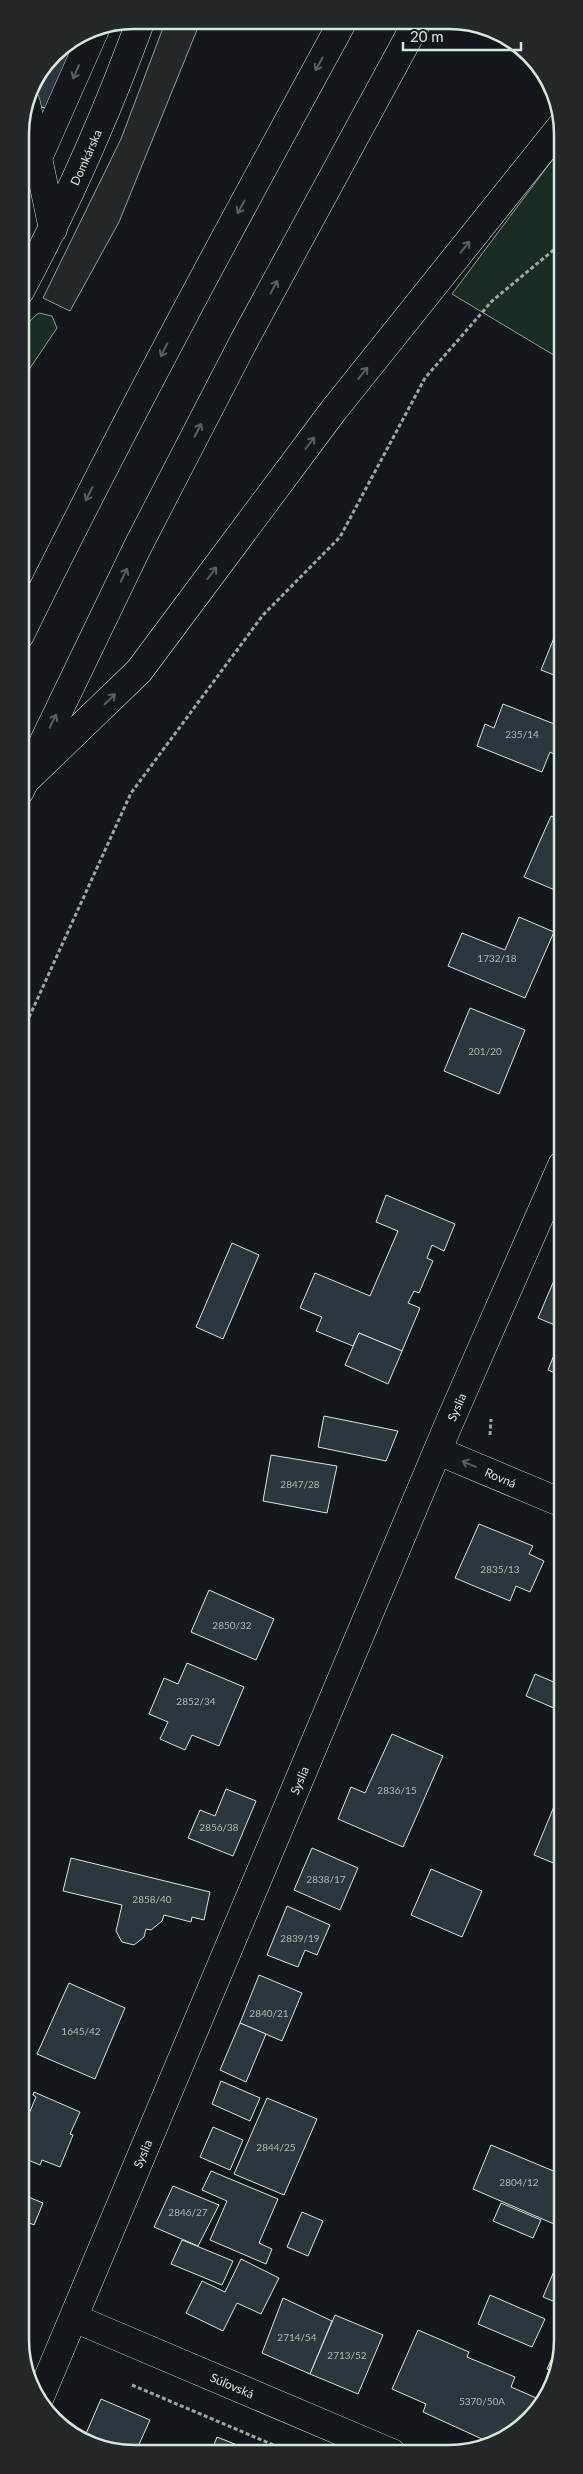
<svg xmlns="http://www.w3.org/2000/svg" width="583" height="2474" font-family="Lato,sans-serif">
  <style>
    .green { fill: #1a2d24; stroke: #939e99 }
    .parking { fill: #24282b; stroke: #939e99 }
    .building { fill: #2c363c; stroke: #d8e6dc }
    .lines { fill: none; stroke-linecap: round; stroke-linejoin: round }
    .minor-casing { stroke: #d8e6dc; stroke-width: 29 }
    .highway-casing { stroke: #d8e6dc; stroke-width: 29 }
    .path { stroke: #9da8a2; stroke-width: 3; stroke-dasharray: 4 2.5; stroke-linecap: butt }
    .minor { stroke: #14181c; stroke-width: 28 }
    .highway { stroke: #14181c; stroke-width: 28 }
    .oneway { stroke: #59605f }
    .labels { text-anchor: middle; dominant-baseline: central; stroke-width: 4; stroke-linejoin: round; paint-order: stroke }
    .number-label { font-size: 10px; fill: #adbab4 }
    .street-label { font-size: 12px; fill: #d8e6dc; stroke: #14181c }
    .rim { fill: none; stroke: #d8e6dc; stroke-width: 2.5 }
  </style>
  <rect width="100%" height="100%" fill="#14181c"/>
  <g class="green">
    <path d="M 562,147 L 562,360 L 452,294 Z"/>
    <path d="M 39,313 L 52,316 L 57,328 L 20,383 C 20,359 15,329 39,313 Z"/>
  </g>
  <path class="parking" d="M 166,20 L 201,20 L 119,222 L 70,311 L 43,298 L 121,139 Z"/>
  <g class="building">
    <path d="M 84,33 L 53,111 L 39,106 L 29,90 L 54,53 Z"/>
    <path d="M 562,618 L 562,678 L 541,670 Z"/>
    <path d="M 503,704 L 562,727 L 562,740 L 556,755 L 550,752 L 542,772 L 477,746 L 485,724 L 494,728 Z"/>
    <path d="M 551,816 L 562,820 L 562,893 L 524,877 Z"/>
    <path d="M 519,917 L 554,932 L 525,998 L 448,966 L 462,933 L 505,950 Z"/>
    <path d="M 470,1008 L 525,1030 L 499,1094 L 444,1071 Z"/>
    <path d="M 386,1195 L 455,1224 L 444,1251 L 432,1245 L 427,1258 L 433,1261 L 428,1272 L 419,1293 L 414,1291 L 408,1303 L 420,1308 L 402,1351 L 359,1333 L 353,1346 L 316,1331 L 322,1317 L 300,1308 L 315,1273 L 370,1296 L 398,1231 L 376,1222 Z"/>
    <path d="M 232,1243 L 259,1255 L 223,1339 L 196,1327 Z"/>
    <path d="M 555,1278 L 562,1282 L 562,1328 L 538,1318 Z"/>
    <path d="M 359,1333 L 402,1351 L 388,1384 L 345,1365 Z"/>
    <path d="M 556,1350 L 562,1352 L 562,1376 L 548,1370 Z"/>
    <path d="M 324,1416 L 398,1431 L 386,1461 L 318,1447 Z"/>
    <path d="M 271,1455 L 337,1466 L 327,1513 L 263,1501 Z"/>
    <path d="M 479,1524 L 533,1546 L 529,1554 L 544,1561 L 530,1592 L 516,1586 L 510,1601 L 455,1578 Z"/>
    <path d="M 209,1590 L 274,1619 L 256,1660 L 191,1632 Z"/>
    <path d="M 187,1663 L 244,1687 L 219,1746 L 192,1735 L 185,1750 L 160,1739 L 168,1722 L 149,1714 L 164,1678 L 178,1684 Z"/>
    <path d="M 535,1674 L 563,1686 L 563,1712 L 526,1696 Z"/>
    <path d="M 392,1734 L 443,1756 L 403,1847 L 338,1819 L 351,1787 L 365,1793 Z"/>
    <path d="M 226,1789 L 256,1801 L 233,1856 L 188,1838 L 200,1810 L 215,1816 Z"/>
    <path d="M 555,1804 L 563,1807 L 563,1867 L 534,1855 Z"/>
    <path d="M 312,1848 L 358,1868 L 340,1910 L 294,1890 Z"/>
    <path d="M 71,1858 L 210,1892 L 204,1920 L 192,1917 L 191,1922 L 164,1915 L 162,1921 L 151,1930 L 146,1929 L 144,1937 L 134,1945 L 122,1942 L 116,1931 L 122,1905 L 63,1891 Z"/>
    <path d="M 431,1869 L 482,1891 L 462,1937 L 411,1915 Z"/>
    <path d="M 287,1906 L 330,1925 L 317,1955 L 305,1950 L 298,1967 L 267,1955 Z"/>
    <path d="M 259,1975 L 302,1993 L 282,2041 L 240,2023 Z"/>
    <path d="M 69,1983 L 125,2008 L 95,2079 L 37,2054 Z"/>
    <path d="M 240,2023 L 266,2034 L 246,2082 L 220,2070 Z"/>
    <path d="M 221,2081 L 260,2098 L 250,2121 L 212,2104 Z"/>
    <path d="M 34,2092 L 80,2112 L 70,2134 L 73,2135 L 60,2167 L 42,2160 L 40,2165 L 21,2157 L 21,2133 L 36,2097 L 33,2095 Z"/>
    <path d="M 267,2098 L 317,2119 L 284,2195 L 234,2174 Z"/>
    <path d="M 213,2127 L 243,2140 L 230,2170 L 200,2157 Z"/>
    <path d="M 491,2145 L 563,2175 L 563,2204 L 554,2224 L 473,2189 Z"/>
    <path d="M 211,2171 L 278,2199 L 259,2243 L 272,2249 L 266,2264 L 210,2240 L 227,2201 L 202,2190 Z"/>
    <path d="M 173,2186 L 219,2205 L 198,2246 L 154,2227 Z"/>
    <path d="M 21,2194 L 43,2203 L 34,2225 L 27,2222 L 21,2235 Z"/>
    <path d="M 501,2203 L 541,2220 L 533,2238 L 493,2221 Z"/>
    <path d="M 302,2212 L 323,2221 L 308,2256 L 287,2247 Z"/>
    <path d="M 182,2240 L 233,2261 L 222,2285 L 171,2264 Z"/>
    <path d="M 563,2250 L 563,2305 L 543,2297 Z"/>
    <path d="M 241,2259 L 279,2278 L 261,2314 L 237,2303 L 223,2331 L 186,2313 L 202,2281 L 225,2292 Z"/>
    <path d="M 490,2295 L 545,2319 L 532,2347 L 478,2324 Z"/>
    <path d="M 283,2298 L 332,2321 L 310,2374 L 262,2353 Z"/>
    <path d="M 21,2300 L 27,2302 L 21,2316 Z"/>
    <path d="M 335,2315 L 383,2335 L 358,2394 L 310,2374 Z"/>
    <path d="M 418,2330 L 469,2352 L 467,2357 L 515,2377 L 511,2387 L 541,2400 L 535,2415 L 500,2442 L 493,2444 L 423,2412 L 426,2404 L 392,2389 Z"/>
    <path d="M 563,2333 L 563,2347 L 553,2371 L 547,2369 Z"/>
    <path d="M 101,2399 L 150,2420 L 136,2451 L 139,2452 L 111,2452 L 85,2436 Z"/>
    <path d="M 217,2437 L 255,2452 L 211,2452 Z"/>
  </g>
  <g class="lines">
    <g class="minor-casing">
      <g id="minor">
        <path d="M 26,103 L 38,158"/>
        <path d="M 53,229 L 38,158 L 96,27"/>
        <path id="s1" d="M 20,291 C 67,204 107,113 141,20"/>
        <path d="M 26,780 L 139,671 L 333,411 L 562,125"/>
        <path id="s2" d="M 438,1451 L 562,1503"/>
        <path id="s3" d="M 74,2318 L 392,2453"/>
        <path id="s4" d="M 40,2397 L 447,1428 L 562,1165"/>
      </g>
    </g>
    <g class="highway-casing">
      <g id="highway">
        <path d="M 20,635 C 122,427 232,224 343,21"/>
        <path d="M 20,791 L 138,546 L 245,339 L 417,22"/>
      </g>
    </g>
    <g class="path">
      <path d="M 21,1035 L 131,793 L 263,615 L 340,537 L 425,378 L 492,301 L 562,243"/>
      <path d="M 490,1435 L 491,1419"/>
      <path d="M 132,2385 L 290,2452"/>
    </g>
    <use href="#minor" class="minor"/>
    <use href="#highway" class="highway"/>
  </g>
  <defs><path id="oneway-shaft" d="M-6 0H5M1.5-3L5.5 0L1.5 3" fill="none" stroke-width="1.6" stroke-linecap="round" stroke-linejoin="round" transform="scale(1.25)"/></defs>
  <g class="oneway">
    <use href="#oneway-shaft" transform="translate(319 64) rotate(119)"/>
    <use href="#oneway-shaft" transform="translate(76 72) rotate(114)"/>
    <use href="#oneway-shaft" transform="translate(241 207) rotate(119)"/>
    <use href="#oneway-shaft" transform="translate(465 247) rotate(-51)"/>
    <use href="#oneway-shaft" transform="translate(274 287) rotate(-62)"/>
    <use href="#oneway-shaft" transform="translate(164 350) rotate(117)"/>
    <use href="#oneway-shaft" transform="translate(363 373) rotate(-51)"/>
    <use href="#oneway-shaft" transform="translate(198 430) rotate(-63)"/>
    <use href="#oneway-shaft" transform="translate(310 443) rotate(-53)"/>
    <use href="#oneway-shaft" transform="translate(89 494) rotate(117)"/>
    <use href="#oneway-shaft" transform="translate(212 573) rotate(-53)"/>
    <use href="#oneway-shaft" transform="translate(124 575) rotate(-64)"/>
    <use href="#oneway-shaft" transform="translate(110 699) rotate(-44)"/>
    <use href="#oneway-shaft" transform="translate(53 721) rotate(-64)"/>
    <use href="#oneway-shaft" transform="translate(469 1464) rotate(-157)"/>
  </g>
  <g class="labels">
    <g class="number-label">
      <text x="522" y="734">235/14</text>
      <text x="497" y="958">1732/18</text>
      <text x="485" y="1051">201/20</text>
      <text x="300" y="1484">2847/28</text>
      <text x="500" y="1569">2835/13</text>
      <text x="232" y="1625">2850/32</text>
      <text x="196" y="1701">2852/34</text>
      <text x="397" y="1790">2836/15</text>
      <text x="219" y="1827">2856/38</text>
      <text x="326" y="1879">2838/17</text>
      <text x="152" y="1899">2858/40</text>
      <text x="300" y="1938">2839/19</text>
      <text x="269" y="2013">2840/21</text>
      <text x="81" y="2031">1645/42</text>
      <text x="276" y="2147">2844/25</text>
      <text x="519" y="2182">2804/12</text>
      <text x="188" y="2212">2846/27</text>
      <text x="297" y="2337">2714/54</text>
      <text x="347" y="2355">2713/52</text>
      <text x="482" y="2401">5370/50A</text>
    </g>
    <g class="street-label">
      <text stroke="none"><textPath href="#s1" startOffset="149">Domkárska</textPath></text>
      <text stroke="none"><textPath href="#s4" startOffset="1074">Syslia</textPath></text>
      <text stroke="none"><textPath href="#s2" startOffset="68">Rovná</textPath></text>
      <text stroke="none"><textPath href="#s4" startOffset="669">Syslia</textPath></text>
      <text stroke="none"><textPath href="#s4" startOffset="264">Syslia</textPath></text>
      <text stroke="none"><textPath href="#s3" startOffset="172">Súľovská</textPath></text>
    </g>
  </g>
  <path d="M0 0H583V2474H0ZM134 29H449A105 105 0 0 1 554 134V2340A105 105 0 0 1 449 2445H134A105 105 0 0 1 29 2340V134A105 105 0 0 1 134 29Z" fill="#24282b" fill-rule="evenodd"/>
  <path class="rim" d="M134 29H449A105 105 0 0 1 554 134V2340A105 105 0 0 1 449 2445H134A105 105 0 0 1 29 2340V134A105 105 0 0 1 134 29Z"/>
  <path d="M403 42v8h118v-8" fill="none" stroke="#d8e6dc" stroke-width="2.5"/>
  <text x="410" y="42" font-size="15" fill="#d8e6dc" stroke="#14181c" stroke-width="4" paint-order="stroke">20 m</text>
</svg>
